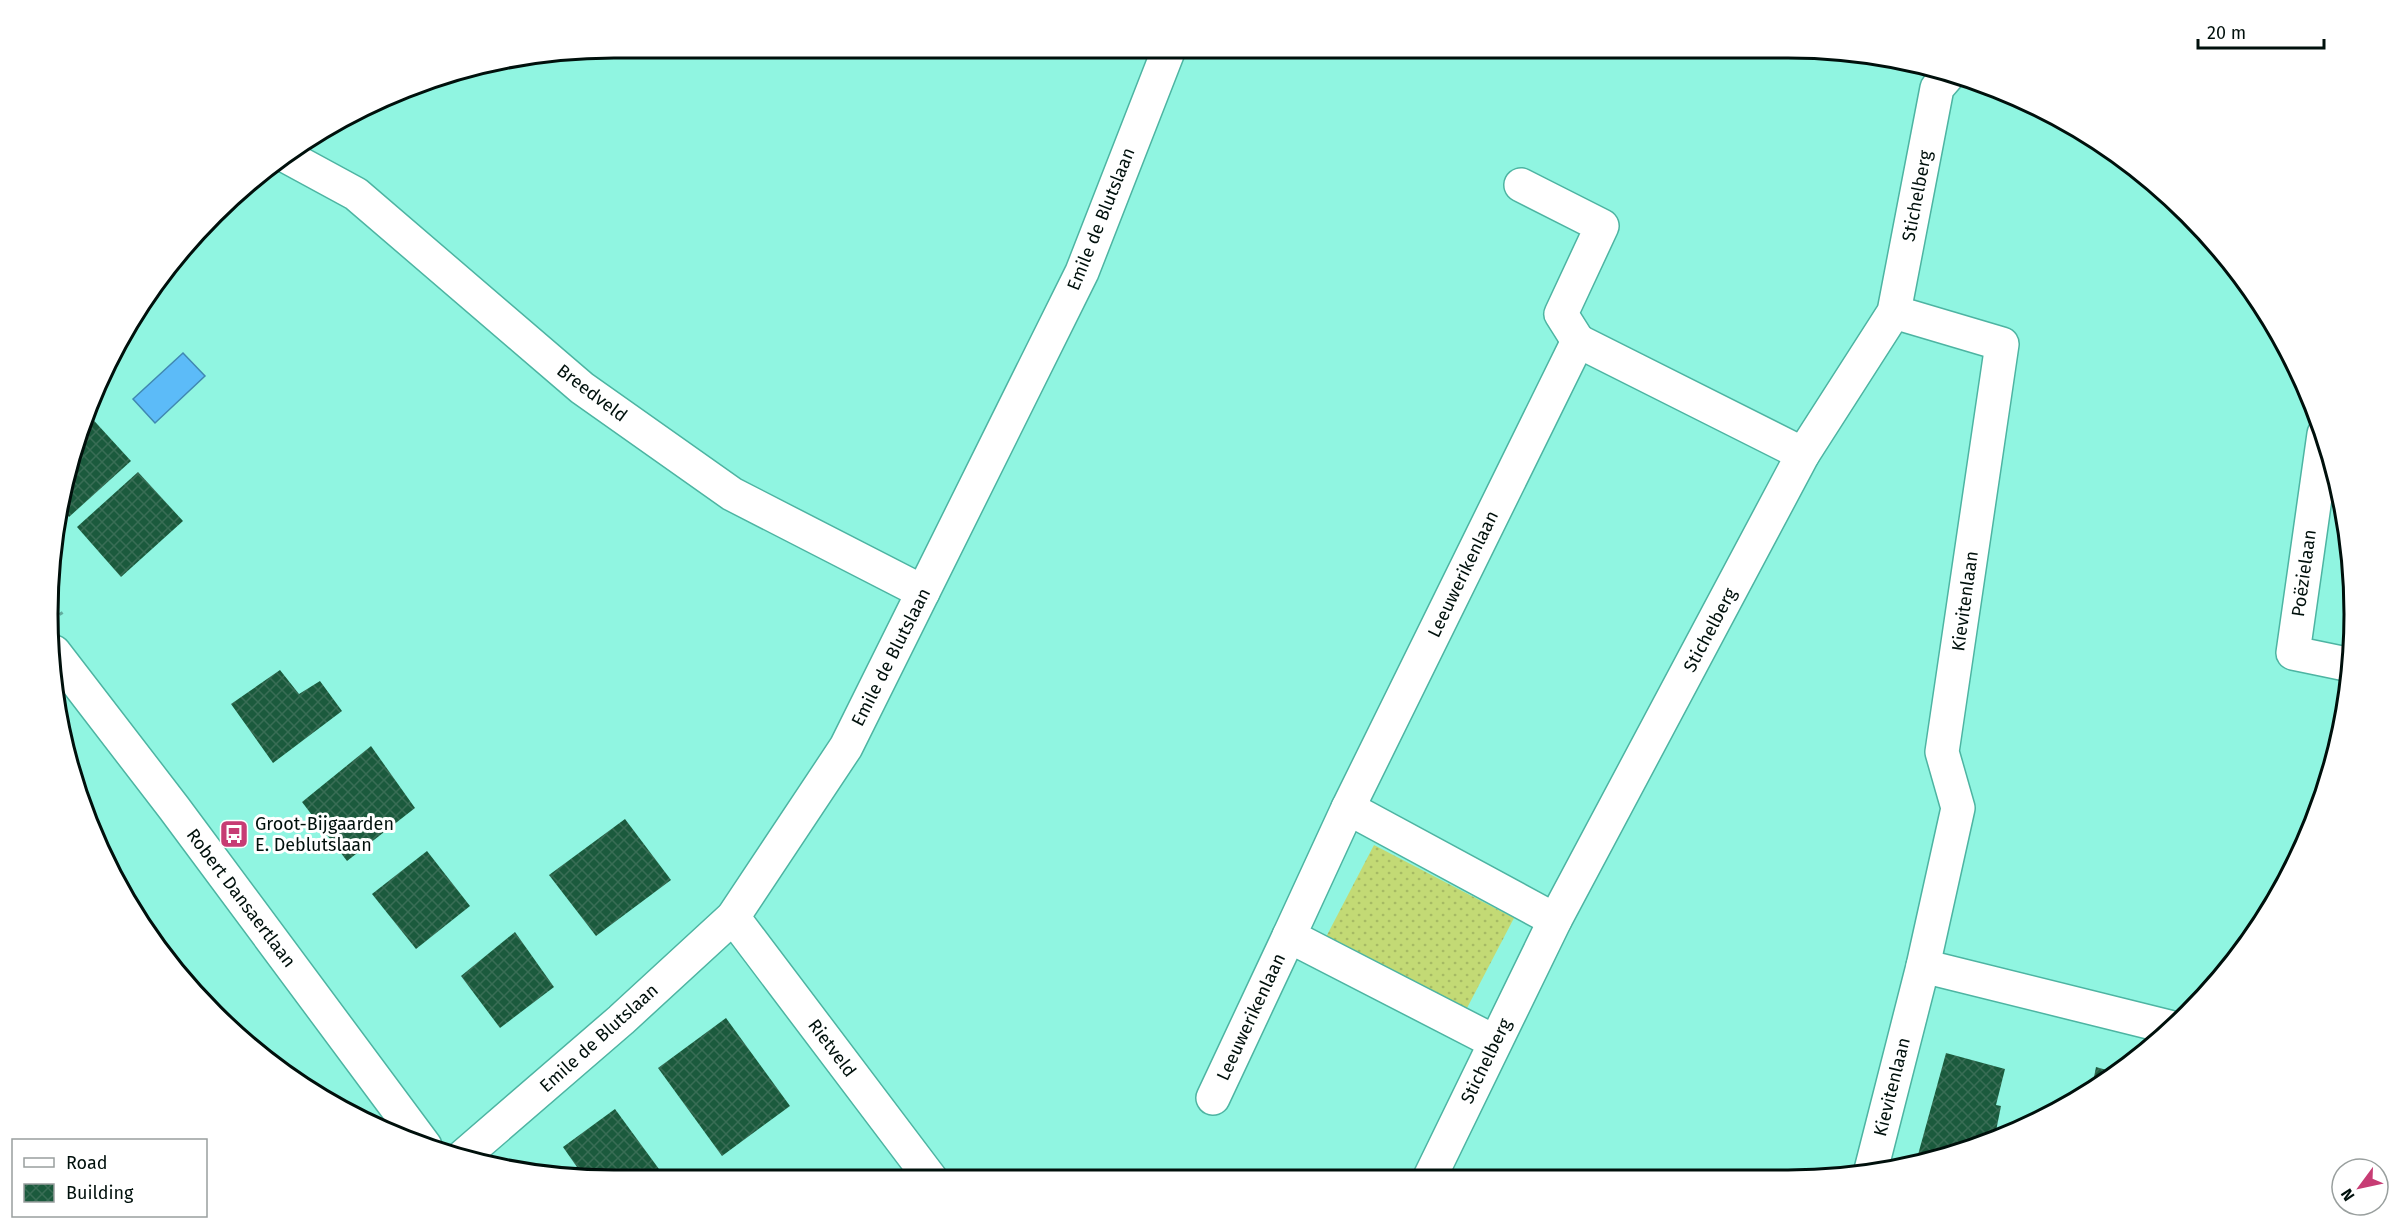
<svg xmlns="http://www.w3.org/2000/svg" width="2402" height="1229" font-family="'Fira Sans',sans-serif">
  <style>
    .grass { fill: url(#grass-dots) }
    .water { fill: #5cbbf8; stroke: #4088b1; stroke-width: 1.5 }
    .building { fill: url(#building-cross-hatch) }
    .lines { fill: none; stroke-linecap: round; stroke-linejoin: round }
    .minor-casing { stroke: #4db4a2; stroke-width: 36 }
    .path { stroke: #62ac9e; stroke-width: 4; stroke-dasharray: 3 4.5; stroke-linecap: butt }
    .minor { stroke: #fff; stroke-width: 33 }
    .labels { text-anchor: middle; dominant-baseline: central; stroke-width: 6; stroke-linejoin: round; paint-order: stroke }
    .street-label { font-size: 18px; fill: #00100c; stroke: #fff }
    .poi-label { font-size: 18px; fill: #00100c; stroke: #fff; text-anchor: start }
    .rim { fill: none; stroke: #00100c; stroke-width: 3 }
  </style>
  <defs>
    <pattern id="grass-dots" width="8" height="8" patternUnits="userSpaceOnUse" patternTransform="scale(1.5)"><rect width="8" height="8" fill="#c3da75"/><path d="M2 2h.1M6 6h.1" fill="none" stroke="#a6ba64" stroke-width="1.8" stroke-linecap="round"/></pattern>
    <pattern id="building-cross-hatch" width="8" height="8" patternUnits="userSpaceOnUse" patternTransform="scale(1.5)"><rect width="8" height="8" fill="#1b5a3d"/><path d="M0 0l8 8M0 8l8-8" fill="none" stroke="#396d55"/></pattern>
  </defs>
  <rect width="100%" height="100%" fill="#90f5e1"/>
  <path class="grass" d="M 1374,845 L 1514,918 L 1466,1010 L 1326,937 Z"/>
  <path class="water" d="M 183,353 L 205,376 L 155,423 L 133,399 Z"/>
  <g class="building">
    <path d="M 943,48 L 969,48 L 967,55 Z"/>
    <path d="M 87,413 L 131,461 L 69,517 L 59,504 Z"/>
    <path d="M 138,472 L 183,521 L 121,577 L 77,527 Z"/>
    <path d="M 280,670 L 299,694 L 320,681 L 342,711 L 273,763 L 231,704 Z"/>
    <path d="M 371,746 L 415,808 L 347,861 L 302,802 Z"/>
    <path d="M 625,819 L 671,880 L 596,936 L 549,875 Z"/>
    <path d="M 427,851 L 470,906 L 416,949 L 372,894 Z"/>
    <path d="M 515,932 L 554,987 L 500,1028 L 461,976 Z"/>
    <path d="M 726,1018 L 790,1106 L 722,1156 L 658,1068 Z"/>
    <path d="M 1946,1053 L 2005,1069 L 1996,1105 L 2001,1106 L 1994,1141 L 1916,1162 Z"/>
    <path d="M 2096,1067 L 2117,1073 L 2092,1087 Z"/>
    <path d="M 615,1109 L 667,1180 L 586,1180 L 563,1147 Z"/>
  </g>
  <g class="lines">
    <g class="minor-casing">
      <g id="minor">
        <path d="M 286,156 L 356,194 L 582,388 L 732,494 L 923,592"/>
        <path d="M 1521,185 L 1602,226 L 1561,314 L 1578,341"/>
        <path d="M 2324,434 L 2293,653 L 2351,665"/>
        <path d="M 54,652 L 174,808 L 425,1146"/>
        <path d="M 1348,808 L 1555,920"/>
        <path d="M 733,917 L 931,1179"/>
        <path d="M 1923,966 L 2169,1027"/>
        <path d="M 1495,1042 L 1289,936 L 1348,808 L 1578,341 L 1803,454"/>
        <path d="M 1213,1098 L 1289,936"/>
        <path d="M 460,1159 L 621,1020 L 733,917 L 846,747 L 1082,272 L 1169,49"/>
        <path d="M 1870,1174 L 1923,966 L 1958,808 L 1942,752 L 2002,344 L 1894,312"/>
        <path d="M 1430,1177 L 1555,920 L 1803,454 L 1894,312 L 1937,88 L 1950,73"/>
      </g>
    </g>
    <path class="path" d="M 56,606 L 62,615"/>
    <use href="#minor" class="minor"/>
  </g>
  <defs>
    <g id="bus-square" transform="scale(1.5)"><rect x="-9" y="-9" width="18" height="18" rx="4" fill="#c73c74" stroke="#fff"/><path d="M-5-6H5V4H4V6H2V4H-2V6H-4V4H-5ZM-3.5-4V0h7V-4ZM-3.5 1.2v1.5H-2V1.2ZM2 1.2v1.5H3.5V1.2Z" fill="#fff"/></g>
  </defs>
  <g fill-rule="evenodd">
    <use href="#bus-square" x="234" y="834"/>
  </g>
  <g class="labels">
    <g class="street-label">
      <text transform="translate(1917 196) rotate(-79)">Stichelberg</text>
      <text transform="translate(1101 219) rotate(-68)">Emile de Blutslaan</text>
      <text transform="translate(592 393) rotate(37)">Breedveld</text>
      <text transform="translate(2304 573) rotate(-82)">Poëzielaan</text>
      <text transform="translate(1463 574) rotate(-64)">Leeuwerikenlaan</text>
      <text transform="translate(1965 601) rotate(-82)">Kievitenlaan</text>
      <text transform="translate(1710 630) rotate(-62)">Stichelberg</text>
      <text transform="translate(891 657) rotate(-63)">Emile de Blutslaan</text>
      <text transform="translate(241 898) rotate(53)">Robert Dansaertlaan</text>
      <text transform="translate(1251 1017) rotate(-65)">Leeuwerikenlaan</text>
      <text transform="translate(599 1038) rotate(-42)">Emile de Blutslaan</text>
      <text transform="translate(832 1048) rotate(53)">Rietveld</text>
      <text transform="translate(1486 1061) rotate(-64)">Stichelberg</text>
      <text transform="translate(1892 1087) rotate(-76)">Kievitenlaan</text>
    </g>
    <g class="poi-label">
      <text x="255" y="824">Groot-Bijgaarden<tspan x="255" dy="21">E. Deblutslaan</tspan></text>
    </g>
  </g>
  <path d="M0 0H2402V1229H0ZM614 58H1788A556 556 0 0 1 2344 614V614A556 556 0 0 1 1788 1170H614A556 556 0 0 1 58 614V614A556 556 0 0 1 614 58Z" fill="#fff" fill-rule="evenodd"/>
  <path class="rim" d="M614 58H1788A556 556 0 0 1 2344 614V614A556 556 0 0 1 1788 1170H614A556 556 0 0 1 58 614V614A556 556 0 0 1 614 58Z"/>
  <rect x="12" y="1139" width="195" height="78" fill="#ffffff" stroke="#999f9e" stroke-width="1.5"/>
  <rect x="24" y="1158" width="30" height="9" fill="#ffffff" stroke="#999f9e" stroke-width="1.5"/>
  <text x="66" y="1169" font-size="18" fill="#00100c">Road</text>
  <rect x="24" y="1184" width="30" height="18" fill="url(#building-cross-hatch)" stroke="#999f9e" stroke-width="1.5"/>
  <text x="66" y="1199" font-size="18" fill="#00100c">Building</text>
  <g transform="translate(2360 1187) rotate(237)"><circle r="28" fill="#ffffff" stroke="#999f9e" stroke-width="1.5"/>
  <path d="M0-4.5L10 22L0 15L-10 22Z" fill="#c73c74"/>
  <text y="-9" font-size="16" font-weight="bold" text-anchor="middle" fill="#00100c">N</text>
  </g>
  <path d="M2198 39v9h126v-9" fill="none" stroke="#00100c" stroke-width="3"/>
  <text x="2207" y="39" font-size="18" fill="#00100c" stroke="#ffffff" stroke-width="4.5" paint-order="stroke">20 m</text>
</svg>
